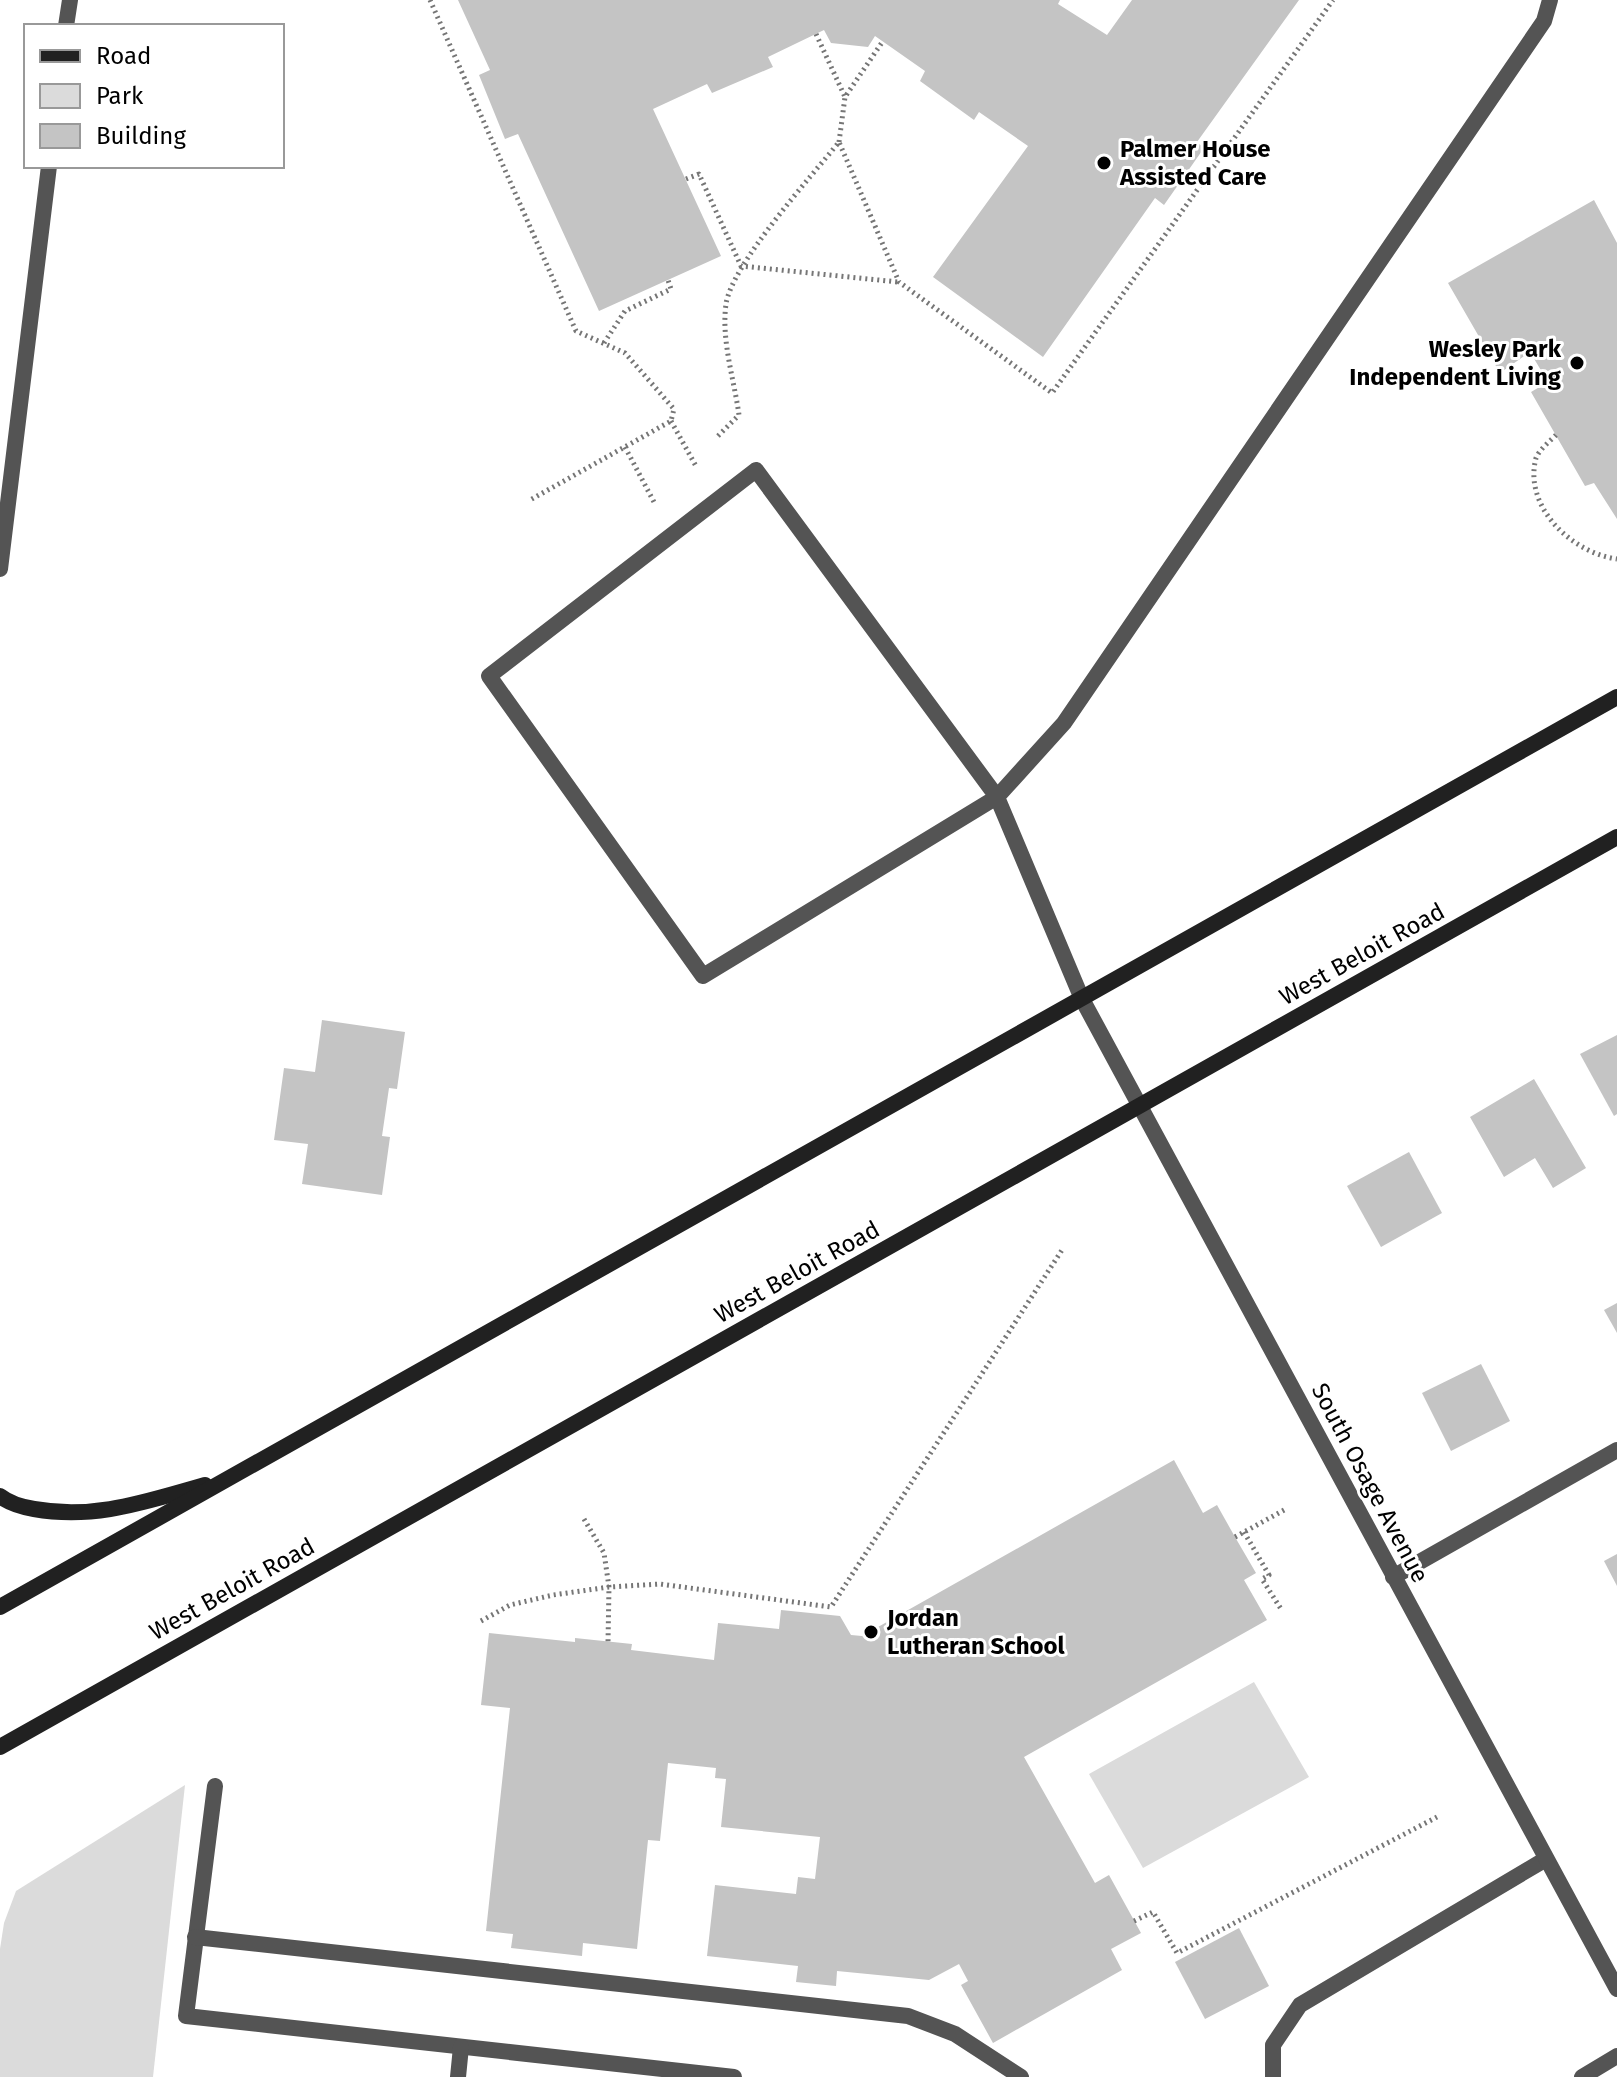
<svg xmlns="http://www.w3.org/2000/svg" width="1617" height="2077" font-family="'Fira Sans',sans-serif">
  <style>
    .green { fill: #dbdbdb }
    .building { fill: #c4c4c4 }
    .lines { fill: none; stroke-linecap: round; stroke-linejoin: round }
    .path { stroke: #767676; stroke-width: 5; stroke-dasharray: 2 4; stroke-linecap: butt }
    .service { stroke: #545454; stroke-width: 16 }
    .minor { stroke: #545454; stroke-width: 16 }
    .tertiary { stroke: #545454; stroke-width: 16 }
    .secondary { stroke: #212121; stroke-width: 16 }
    .poi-dot { fill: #000; stroke: #fff; stroke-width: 3 }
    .labels { text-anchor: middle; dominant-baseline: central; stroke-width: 6; stroke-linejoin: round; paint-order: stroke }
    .poi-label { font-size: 24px; font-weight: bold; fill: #000; stroke: #fff; text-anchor: start }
    .street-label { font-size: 24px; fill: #000; stroke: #fff }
  </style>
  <rect width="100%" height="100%" fill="#fff"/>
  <g class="green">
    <path d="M 1254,1682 L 1309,1777 L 1143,1868 L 1089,1774 Z"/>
    <path d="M 185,1785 L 153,2077 L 0,2077 L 0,1949 L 4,1923 L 16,1891 Z"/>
  </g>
  <g class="building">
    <path d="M 458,0 L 1060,0 L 1058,4 L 1107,35 L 1132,0 L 1299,0 L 1197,142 L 1204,148 L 1164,205 L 1155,198 L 1043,357 L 933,277 L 1028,146 L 979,112 L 974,120 L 920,81 L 925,71 L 875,36 L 868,47 L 831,43 L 824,30 L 768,57 L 773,67 L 712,93 L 707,84 L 653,109 L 721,256 L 599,311 L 518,134 L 505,139 L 479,75 L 490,70 Z"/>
    <path d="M 1594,200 L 1617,243 L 1617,519 L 1594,483 L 1585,486 L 1531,392 L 1548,382 L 1530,352 L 1500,373 L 1448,283 Z"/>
    <path d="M 322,1020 L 405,1032 L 397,1089 L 389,1088 L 382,1136 L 390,1137 L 382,1195 L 302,1184 L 308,1144 L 274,1140 L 284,1068 L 315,1072 Z"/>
    <path d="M 1617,1035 L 1617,1114 L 1614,1116 L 1580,1054 Z"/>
    <path d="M 1534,1079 L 1586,1168 L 1553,1188 L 1535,1158 L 1504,1177 L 1470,1117 Z"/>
    <path d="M 1409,1152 L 1442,1213 L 1381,1247 L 1347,1186 Z"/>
    <path d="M 1617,1303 L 1617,1333 L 1604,1310 Z"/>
    <path d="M 1481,1364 L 1510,1421 L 1451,1451 L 1422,1393 Z"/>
    <path d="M 1174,1460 L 1203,1513 L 1217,1505 L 1235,1537 L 1256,1573 L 1244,1580 L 1267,1620 L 1024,1757 L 1095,1883 L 1109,1875 L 1141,1933 L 1111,1949 L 1122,1970 L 993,2043 L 961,1985 L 968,1981 L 959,1964 L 929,1980 L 837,1971 L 836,1986 L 796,1982 L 798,1966 L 707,1956 L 715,1885 L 796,1894 L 798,1877 L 815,1879 L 820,1837 L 721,1827 L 726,1779 L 715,1778 L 716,1768 L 668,1763 L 660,1841 L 648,1840 L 637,1949 L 583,1943 L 582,1956 L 511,1948 L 513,1934 L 486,1931 L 510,1708 L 481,1705 L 489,1633 L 575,1642 L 575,1638 L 632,1644 L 631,1650 L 714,1660 L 718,1623 L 779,1629 L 781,1610 L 840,1616 L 851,1635 L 862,1636 Z"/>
    <path d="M 1617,1554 L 1617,1586 L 1604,1561 Z"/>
    <path d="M 1239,1928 L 1269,1986 L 1205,2019 L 1175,1962 Z"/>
  </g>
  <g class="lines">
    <g class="path">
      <path d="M 430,0 L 576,331 L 625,353 L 674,409 L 671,421 L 530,500"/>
      <path d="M 816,34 L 845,97 L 883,41"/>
      <path d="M 839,142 L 845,97"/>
      <path d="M 686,179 L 699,174 L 741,266 L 898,282"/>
      <path d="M 604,343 L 625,311 L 671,289 L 668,280"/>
      <path d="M 671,421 L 697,468"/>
      <path d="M 1556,435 C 1550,441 1539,450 1536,458 C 1523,507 1572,553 1617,559"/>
      <path d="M 718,436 L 739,415 C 734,379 721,340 726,304 C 732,264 811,177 839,142 L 899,282 L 1052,393 L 1333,0"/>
      <path d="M 625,447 L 654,502"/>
      <path d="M 584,1519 L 604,1553 L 609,1587 L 608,1642"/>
      <path d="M 1244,1532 L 1269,1575 L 1262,1579 L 1281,1609"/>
      <path d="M 1235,1537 L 1286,1509"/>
      <path d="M 481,1621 L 510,1605 L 553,1595 L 609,1587 L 660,1584 L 831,1607 L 1062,1250"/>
      <path d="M 1134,1921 L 1153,1912 L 1177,1953 L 1437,1817"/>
    </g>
    <g class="service">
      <path d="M 1082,999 L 997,797 L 756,470 L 489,676 L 703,976 L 997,797 L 1064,723 L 1544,21 L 1550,0"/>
      <path d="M 1393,1577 L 1617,1450"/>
      <path d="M 215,1786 L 186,2016 L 734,2077"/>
      <path d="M 195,1937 L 908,2016 L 955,2034 L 1021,2077"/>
      <path d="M 458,2077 L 461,2047"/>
      <path d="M 1273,2077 L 1273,2045 L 1300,2005 L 1546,1859"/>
    </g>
    <g class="minor">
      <path d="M 1082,999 L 1617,1989"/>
      <path d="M 1582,2077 L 1617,2056"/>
    </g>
    <g class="tertiary">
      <path d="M 66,26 L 70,0"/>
      <path d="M 0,569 L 49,166"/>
    </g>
    <g class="secondary">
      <path d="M 0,1496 C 10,1504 22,1507 34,1509 C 96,1520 147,1501 205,1485"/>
      <path d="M 0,1607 L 1617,697"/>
      <path d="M 0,1747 L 1617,837"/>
    </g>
  </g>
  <g class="poi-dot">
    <circle cx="1104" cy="163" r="8"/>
    <circle cx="1577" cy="363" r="8"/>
    <circle cx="871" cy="1632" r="8"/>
  </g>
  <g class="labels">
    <g class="poi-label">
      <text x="1120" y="149">Palmer House<tspan x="1120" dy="28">Assisted Care</tspan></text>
      <text x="1561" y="349" text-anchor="end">Wesley Park<tspan x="1561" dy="28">Independent Living</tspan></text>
      <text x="887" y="1618">Jordan<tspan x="887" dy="28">Lutheran School</tspan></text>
    </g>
    <g class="street-label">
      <text transform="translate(1362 954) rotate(-29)">West Beloit Road</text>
      <text transform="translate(797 1272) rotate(-29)">West Beloit Road</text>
      <text transform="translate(1370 1483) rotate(62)">South Osage Avenue</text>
      <text transform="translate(232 1589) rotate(-29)">West Beloit Road</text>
    </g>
  </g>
  <rect x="24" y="24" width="260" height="144" fill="#ffffff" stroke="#999999" stroke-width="2"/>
  <rect x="40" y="50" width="40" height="12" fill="#212121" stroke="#999999" stroke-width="2"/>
  <text x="96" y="64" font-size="24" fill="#000000">Road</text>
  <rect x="40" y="84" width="40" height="24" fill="#dbdbdb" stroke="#999999" stroke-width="2"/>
  <text x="96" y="104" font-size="24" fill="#000000">Park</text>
  <rect x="40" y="124" width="40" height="24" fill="#c4c4c4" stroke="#999999" stroke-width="2"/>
  <text x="96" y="144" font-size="24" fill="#000000">Building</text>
</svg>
